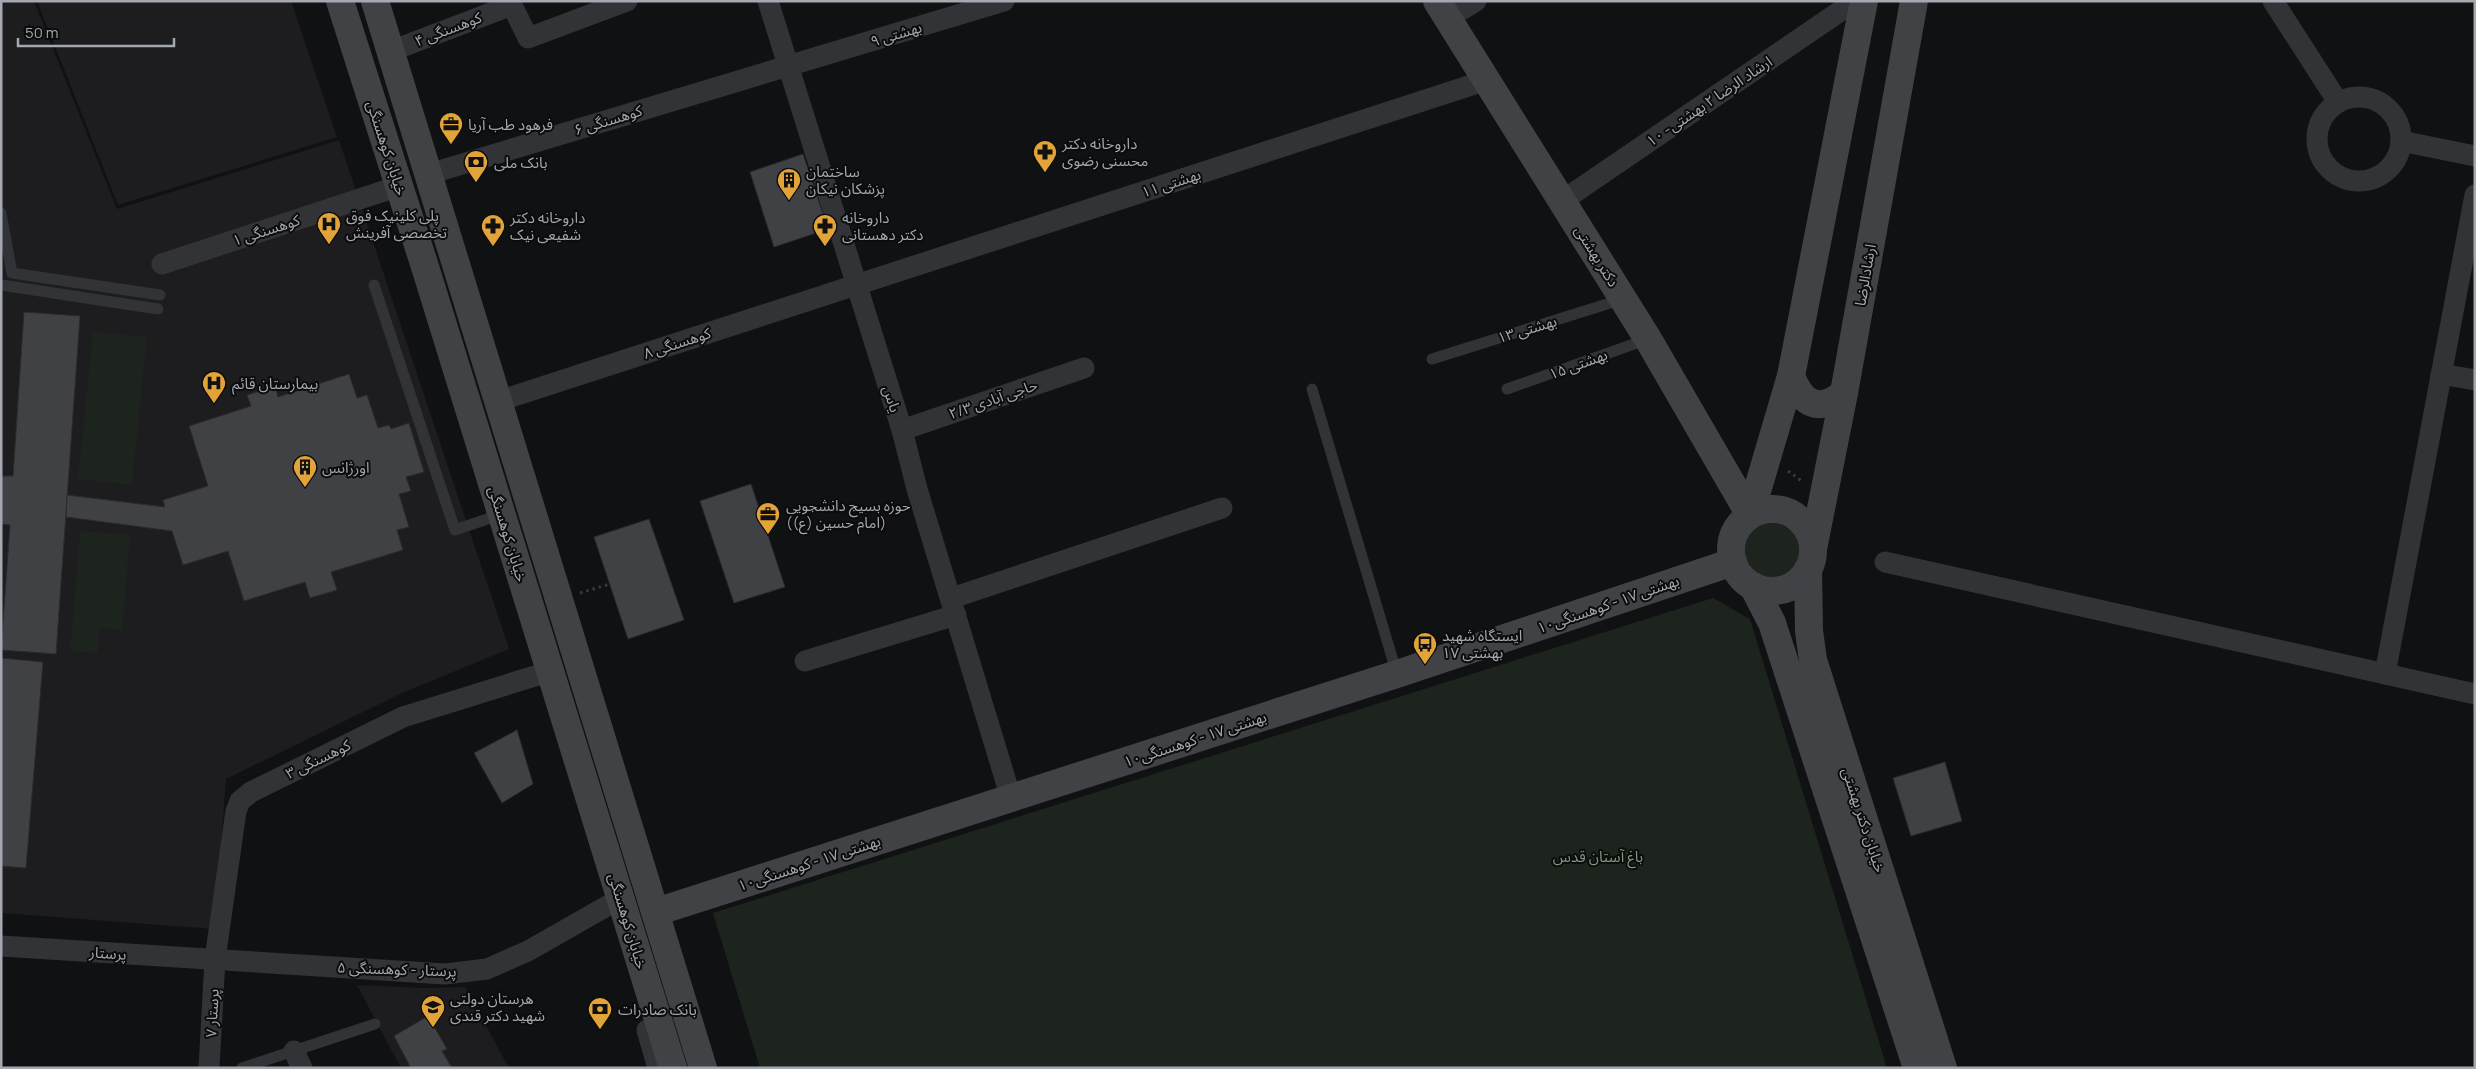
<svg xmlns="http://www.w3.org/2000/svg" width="2476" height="1069" font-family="Manrope,'Noto Sans Arabic',sans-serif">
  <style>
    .built { fill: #1d1d1f }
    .green { fill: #1d241e }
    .building { fill: #404145; stroke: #2b2b2e }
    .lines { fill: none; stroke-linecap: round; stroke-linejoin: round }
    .path { stroke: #383a3d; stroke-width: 3; stroke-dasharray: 2.5 4; stroke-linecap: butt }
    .lane { stroke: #323336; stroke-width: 11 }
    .street { stroke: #323336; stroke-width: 21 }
    .secondary { stroke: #404246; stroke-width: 28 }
    .labels { text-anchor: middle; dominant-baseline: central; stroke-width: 4; stroke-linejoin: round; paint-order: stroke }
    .street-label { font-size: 15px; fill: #a3a8b1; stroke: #0c0c0d }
    .poi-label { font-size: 15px; fill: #a3a8b1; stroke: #0c0c0d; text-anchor: start }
    .park-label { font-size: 15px; fill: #7b9b7c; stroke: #0c0c0d }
  </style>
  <rect width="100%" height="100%" fill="#101112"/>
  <g class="built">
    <path d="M 1,1 L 34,1 L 117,209 L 339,140 L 509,649 L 402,693 L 226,779 L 215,929 L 1,913 Z"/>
    <path d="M 37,1 L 291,1 L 337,137 L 118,205 Z"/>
    <path d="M 357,985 L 424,988 L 465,987 L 509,1068 L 401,1068 Z"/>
  </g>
  <g class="green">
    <path d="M 93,332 L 147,337 L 132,485 L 78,479 Z"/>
    <circle cx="1772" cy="550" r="27"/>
    <path d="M 80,531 L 130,535 L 122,630 L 100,628 L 98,653 L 70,651 Z"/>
    <path d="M 1713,598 L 1750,619 L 1887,1068 L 760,1068 L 713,913 Z"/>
  </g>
  <g class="building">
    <path d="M 803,154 L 828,229 L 774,247 L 750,172 Z"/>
    <path d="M 24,312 L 80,316 L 56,654 L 1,650 L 10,525 L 1,524 L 1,476 L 13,476 Z"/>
    <path d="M 349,374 L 357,398 L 367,395 L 378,428 L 389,425 L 391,429 L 409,423 L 424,472 L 406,477 L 411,491 L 399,494 L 409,527 L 397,530 L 403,550 L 331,572 L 337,590 L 310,598 L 305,582 L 244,601 L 228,551 L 183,565 L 172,531 L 66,517 L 67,495 L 165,507 L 163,500 L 208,486 L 189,426 L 251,406 L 247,395 L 275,386 L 278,397 Z"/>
    <path d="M 751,484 L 785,587 L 734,603 L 700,501 Z"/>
    <path d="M 649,519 L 684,620 L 628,639 L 594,537 Z"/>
    <path d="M 1,658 L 43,662 L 26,868 L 1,866 Z"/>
    <path d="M 517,730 L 533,784 L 502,803 L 474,753 Z"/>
    <path d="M 1945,762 L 1962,821 L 1911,836 L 1893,778 Z"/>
    <path d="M 428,1016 L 447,1049 L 442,1051 L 452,1068 L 411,1068 L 394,1036 Z"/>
  </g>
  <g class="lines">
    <g class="path">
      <path d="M 1788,471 L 1803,482"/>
      <path d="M 580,593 L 610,584"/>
    </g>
    <g class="lane">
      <path d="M 1,213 L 12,273 L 160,295"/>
      <path d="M 1,285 L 158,309"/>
      <path d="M 374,285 L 455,530 L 502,514"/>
      <path d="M 1432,359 L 1623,299"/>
      <path d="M 1312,389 L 1397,674"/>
      <path d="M 1507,389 L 1648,339"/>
      <path d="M 242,1068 L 375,1024"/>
    </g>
    <g class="street">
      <path d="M 768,1 L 902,430 L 917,489 L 1011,798"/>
      <path d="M 2273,1 L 2338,102"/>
      <path d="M 1448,18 L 1476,1"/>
      <path d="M 391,51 L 512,5 L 528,38 L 627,1"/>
      <circle cx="2359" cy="139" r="42"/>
      <path d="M 2401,141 L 2475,156"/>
      <path d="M 429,174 L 1004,1"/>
      <path d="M 1562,201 L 1855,1"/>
      <path d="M 162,264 L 399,186"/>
      <path d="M 2441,374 L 2475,380"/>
      <path d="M 499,401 L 1487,80"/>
      <path d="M 902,430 L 1084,368"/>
      <path d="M 1885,562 L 2475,694"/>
      <path d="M 952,598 L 1222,508"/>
      <path d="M 805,661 L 956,615"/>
      <path d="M 2385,674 L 2475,195"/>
      <path d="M 1,946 L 445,974 L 487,969 L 528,951 L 621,898"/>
      <path d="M 647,1030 L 658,1068"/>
      <path d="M 294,1051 L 302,1068"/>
      <path d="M 209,1068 L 215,959 L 236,811 L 240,801 L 251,792 L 403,717 L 551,671"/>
    </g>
    <g class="secondary">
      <path d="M 340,1 L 426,270 L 673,1068"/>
      <path d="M 375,1 L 703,1068"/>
      <path d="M 1437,1 L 1648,339 L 1750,515"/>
      <path d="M 1791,376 C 1802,404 1819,414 1844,393"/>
      <circle cx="1772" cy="550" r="41"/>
      <path d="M 1750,515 L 1791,376 L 1864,1"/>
      <path d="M 1813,549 L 1844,393 L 1914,1"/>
      <path d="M 1808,569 L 1809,631 L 1813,660 L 1943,1068"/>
      <path d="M 1753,586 L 1772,623 L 1917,1068"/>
      <path d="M 656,912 L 1397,674 L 1733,562"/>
    </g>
  </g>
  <defs>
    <g id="office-pin" transform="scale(1.25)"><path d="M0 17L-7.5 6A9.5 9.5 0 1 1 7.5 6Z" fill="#e2a438" stroke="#0c0c0d"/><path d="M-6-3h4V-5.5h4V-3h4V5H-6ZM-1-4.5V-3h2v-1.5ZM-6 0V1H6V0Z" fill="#111"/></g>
    <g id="pharmacy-pin" transform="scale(1.25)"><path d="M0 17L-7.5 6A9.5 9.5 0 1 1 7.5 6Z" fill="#e2a438" stroke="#0c0c0d"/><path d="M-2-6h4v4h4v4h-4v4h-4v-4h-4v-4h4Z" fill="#111"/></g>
    <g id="bank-pin" transform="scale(1.25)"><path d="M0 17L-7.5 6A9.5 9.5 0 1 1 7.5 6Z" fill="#e2a438" stroke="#0c0c0d"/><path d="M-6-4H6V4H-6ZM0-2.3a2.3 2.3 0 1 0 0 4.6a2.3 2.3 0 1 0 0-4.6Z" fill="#111"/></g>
    <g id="building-pin" transform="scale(1.25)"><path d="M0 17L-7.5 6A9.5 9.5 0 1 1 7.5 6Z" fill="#e2a438" stroke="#0c0c0d"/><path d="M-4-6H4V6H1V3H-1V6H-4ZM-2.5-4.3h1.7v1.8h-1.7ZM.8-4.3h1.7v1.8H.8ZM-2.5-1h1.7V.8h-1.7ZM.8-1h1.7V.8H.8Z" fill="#111"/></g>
    <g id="hospital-pin" transform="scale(1.25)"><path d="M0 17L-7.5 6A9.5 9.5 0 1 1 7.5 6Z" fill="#e2a438" stroke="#0c0c0d"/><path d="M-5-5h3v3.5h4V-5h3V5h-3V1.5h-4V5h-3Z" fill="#111"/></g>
    <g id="bus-pin" transform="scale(1.25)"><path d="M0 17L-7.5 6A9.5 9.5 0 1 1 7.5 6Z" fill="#e2a438" stroke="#0c0c0d"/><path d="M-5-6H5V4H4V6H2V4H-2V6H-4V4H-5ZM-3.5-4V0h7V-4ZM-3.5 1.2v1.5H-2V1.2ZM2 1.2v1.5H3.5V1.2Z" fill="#111"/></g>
    <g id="school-pin" transform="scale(1.25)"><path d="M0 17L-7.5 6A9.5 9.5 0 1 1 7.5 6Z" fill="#e2a438" stroke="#0c0c0d"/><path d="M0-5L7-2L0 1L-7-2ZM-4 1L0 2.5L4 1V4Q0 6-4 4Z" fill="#111"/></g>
  </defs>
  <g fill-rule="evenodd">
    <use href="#office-pin" x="451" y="124"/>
    <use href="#pharmacy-pin" x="1045" y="152"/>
    <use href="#bank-pin" x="476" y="162"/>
    <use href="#building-pin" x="789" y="180"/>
    <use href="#hospital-pin" x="329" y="224"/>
    <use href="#pharmacy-pin" x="493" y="226"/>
    <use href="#pharmacy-pin" x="825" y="226"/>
    <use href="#hospital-pin" x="214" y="383"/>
    <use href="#building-pin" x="305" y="467"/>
    <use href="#office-pin" x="768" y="514"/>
    <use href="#bus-pin" x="1425" y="644"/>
    <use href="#school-pin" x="433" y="1007"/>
    <use href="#bank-pin" x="600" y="1009"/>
  </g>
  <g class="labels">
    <g class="street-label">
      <text transform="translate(448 29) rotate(-21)">کوهسنگی ۴</text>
      <text transform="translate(896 34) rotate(-17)">بهشتی ۹</text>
      <text transform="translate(1709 101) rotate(-34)">ارشاد الرضا ۲ بهشتی- ۱۰</text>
      <text transform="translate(608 120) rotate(-17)">کوهسنگی ۶</text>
      <text transform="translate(387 148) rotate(72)">خیابان کوهسنگی</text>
      <text transform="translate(1171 183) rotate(-18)">بهشتی ۱۱</text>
      <text transform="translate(266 230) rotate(-18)">کوهسنگی ۱</text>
      <text transform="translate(1597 256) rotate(58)">دکتر بهشتی</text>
      <text transform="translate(1865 275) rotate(-80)">ارشادالرضا</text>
      <text transform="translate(1527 329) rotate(-17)">بهشتی ۱۳</text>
      <text transform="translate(677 343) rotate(-18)">کوهسنگی ۸</text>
      <text transform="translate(1578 364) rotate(-20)">بهشتی ۱۵</text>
      <text transform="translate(892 399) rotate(72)">یاس</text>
      <text transform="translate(993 399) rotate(-19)">حاجی آبادی ۲/۳</text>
      <text transform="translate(508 534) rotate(73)">خیابان کوهسنگی</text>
      <text transform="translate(1608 604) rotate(-19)">بهشتی ۱۷ - کوهسنگی۱۰</text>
      <text transform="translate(1195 739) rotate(-18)">بهشتی ۱۷ - کوهسنگی۱۰</text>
      <text transform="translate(318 759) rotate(-26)">کوهسنگی ۳</text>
      <text transform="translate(1864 820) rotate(72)">خیابان دکتر بهشتی</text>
      <text transform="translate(809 863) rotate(-18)">بهشتی ۱۷ - کوهسنگی۱۰</text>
      <text transform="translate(628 921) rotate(73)">خیابان کوهسنگی</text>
      <text transform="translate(108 953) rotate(4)">پرستار</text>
      <text transform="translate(397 969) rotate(2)">پرستار - کوهسنگی ۵</text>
      <text transform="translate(212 1013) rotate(-87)">پرستار ۷</text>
    </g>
    <g class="poi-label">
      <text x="468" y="124">فرهود طب آریا</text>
      <text x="1062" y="143">داروخانه دکتر<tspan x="1062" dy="17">محسنی رضوی</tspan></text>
      <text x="494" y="162">بانک ملی</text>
      <text x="806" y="171">ساختمان<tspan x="806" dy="17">پزشکان نیکان</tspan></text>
      <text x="346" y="215">پلی کلینیک فوق<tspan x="346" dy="17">تخصصی آفرینش</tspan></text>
      <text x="510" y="217">داروخانه دکتر<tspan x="510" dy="17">شفیعی نیک</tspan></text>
      <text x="842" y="217">داروخانه<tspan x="842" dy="17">دکتر دهستانی</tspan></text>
      <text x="232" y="383">بیمارستان قائم</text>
      <text x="322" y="467">اورژانس</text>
      <text x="786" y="505">حوزه بسیج دانشجویی<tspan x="786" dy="17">(امام حسین (ع))</tspan></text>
      <text x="1442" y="635">ایستگاه شهید<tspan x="1442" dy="17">بهشتی ۱۷</tspan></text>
      <text x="450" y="998">هرستان دولتی<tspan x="450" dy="17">شهید دکتر قندی</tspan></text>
      <text x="618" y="1009">بانک صادرات</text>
    </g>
    <g class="park-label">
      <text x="1598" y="856">باغ آستان قدس</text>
    </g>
  </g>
  <rect width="2476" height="1069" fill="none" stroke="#a3a8b1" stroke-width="5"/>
  <path d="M18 38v8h156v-8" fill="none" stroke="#a3a8b1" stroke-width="2.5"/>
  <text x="25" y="38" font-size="15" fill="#a3a8b1" stroke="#0c0c0d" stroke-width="4" paint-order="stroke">50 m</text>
</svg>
